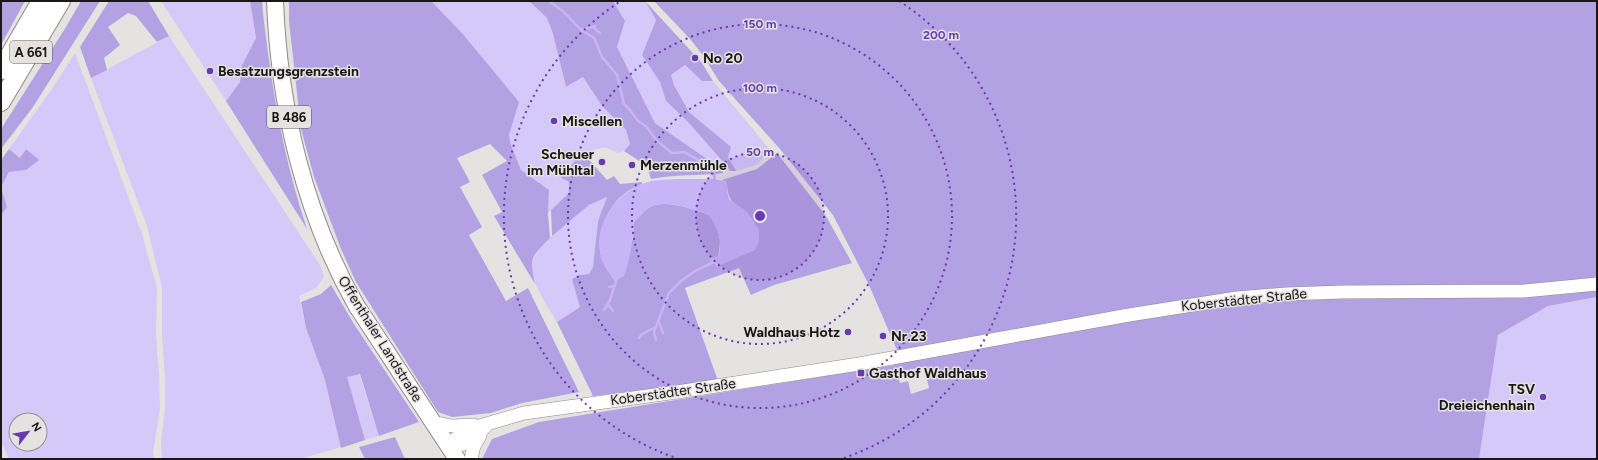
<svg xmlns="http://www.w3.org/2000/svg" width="1598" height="460" font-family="Figtree,sans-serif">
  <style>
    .green { fill: #d5c9fa; fill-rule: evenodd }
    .forest { fill: #b3a2e3; fill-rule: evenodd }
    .water { fill: #c7b5f7 }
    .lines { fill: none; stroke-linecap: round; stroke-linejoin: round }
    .stream { stroke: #c7b5f7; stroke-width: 2.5 }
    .minor-casing { stroke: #8d8b89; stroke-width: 14 }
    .major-casing { stroke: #8d8b89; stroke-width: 18 }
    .highway-casing { stroke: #8d8b89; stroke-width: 20 }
    .minor { stroke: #fff; stroke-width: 13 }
    .major { stroke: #fff; stroke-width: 16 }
    .highway { stroke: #fff; stroke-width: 18 }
    .ring { fill: none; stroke: #673ab1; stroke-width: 2; stroke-dasharray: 2 4 }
    .poi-dot { fill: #673ab1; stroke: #e5e3e1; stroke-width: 1.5 }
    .labels { text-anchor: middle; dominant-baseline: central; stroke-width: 3; stroke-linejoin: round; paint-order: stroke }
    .shield { fill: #e5e3e1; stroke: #565554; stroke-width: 1 }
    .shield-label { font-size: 13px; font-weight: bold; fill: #191817 }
    .poi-label { font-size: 14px; font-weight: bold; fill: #191817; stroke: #e5e3e1; text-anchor: start }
    .street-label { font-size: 14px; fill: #191817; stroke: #e5e3e1 }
    .centre { fill: #673ab1; stroke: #e5e3e1; stroke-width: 2 }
    .ring-label { font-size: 12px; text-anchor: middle; font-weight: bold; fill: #673ab1; stroke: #e5e3e1; stroke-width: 3; stroke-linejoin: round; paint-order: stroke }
  </style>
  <rect width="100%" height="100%" fill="#e5e3e1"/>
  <g class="green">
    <path d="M 161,1 L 250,1 L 256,38 L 242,65 L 240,82 L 226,101 Z"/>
    <path d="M 431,1 L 529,1 L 547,18 L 553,34 L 566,87 L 583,77 L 602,106 L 626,130 L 630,144 L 624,151 L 618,153 L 605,147 L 582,153 L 561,178 L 569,182 L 569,193 L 548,213 L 549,190 L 521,170 L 511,145 L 509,135 L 518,102 L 462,33 Z"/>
    <path d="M 613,1 L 645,1 L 656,20 L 642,55 L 660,82 L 666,101 L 688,122 L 731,171 L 723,170 L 655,123 L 617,47 L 625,21 Z"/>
    <path d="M 169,36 L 320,265 L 324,277 L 316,288 L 299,296 L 306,328 L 325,380 L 359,374 L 379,436 L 300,459 L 162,459 L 161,441 L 165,409 L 165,379 L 162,336 L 162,288 L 147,226 L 91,78 Z"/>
    <path d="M 75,53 L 142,234 L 157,288 L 156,334 L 159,374 L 160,409 L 153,453 L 155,459 L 9,459 L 1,441 L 1,285 L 2,284 L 1,279 L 1,216 L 7,207 L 1,187 L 9,172 L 26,170 L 26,149 L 20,158 L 9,149 L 52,89 ZM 16,420 L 40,420 L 40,444 L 16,444 Z"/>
    <path d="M 685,65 L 702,81 L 713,81 L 771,151 L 756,165 L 736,171 L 728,157 L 730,147 L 689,112 L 674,85 L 671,75 Z"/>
    <path d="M 608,197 L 598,221 L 593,267 L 589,274 L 580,275 L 573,279 L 580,307 L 557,322 C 549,308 529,280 532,264 C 534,248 574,215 588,206 C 594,202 601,199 608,197 Z"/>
    <path d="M 1597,297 L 1597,459 L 1479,459 L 1498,335 L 1548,306 Z"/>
  </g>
  <g class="forest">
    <path d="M 1,1 L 25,1 L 1,45 Z"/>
    <path d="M 81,1 L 100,1 L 33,107 L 1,149 L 1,129 L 66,27 Z"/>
    <path d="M 109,1 L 148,1 L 169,36 L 157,42 L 136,16 L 128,13 L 108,27 L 120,45 L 104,58 L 107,70 L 91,78 L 80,47 Z"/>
    <path d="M 250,1 L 262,1 C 263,18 266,36 268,53 C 276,113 288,172 307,229 L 226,101 L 240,82 L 242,65 L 256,38 Z"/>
    <path d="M 289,1 L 431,1 L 462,33 L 519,102 L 509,135 L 511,145 L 521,170 L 549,190 L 548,213 L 550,238 C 531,258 529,256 535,284 L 494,216 L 502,212 L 482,175 L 507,161 L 490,144 L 457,158 L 470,182 L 460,187 L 482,227 L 469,235 L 506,301 L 528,288 L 579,392 L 522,403 L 491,413 L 452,417 L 438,412 L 356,282 L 341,249 L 314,177 L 301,129 L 289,21 Z"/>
    <path d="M 529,1 L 613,1 L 625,21 L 617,47 L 655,123 L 723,170 L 723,173 C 699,176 675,174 651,179 L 647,166 L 624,151 L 630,144 L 626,130 L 602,106 L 583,77 L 566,87 L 553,34 L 547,18 Z"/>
    <path d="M 645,1 L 702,63 L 713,81 L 702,81 L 685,65 L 671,75 L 674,85 L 689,112 L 731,147 L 728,157 L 736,171 L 731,171 L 688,122 L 666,101 L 660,82 L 642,55 L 656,20 Z"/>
    <path d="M 654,1 L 1597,1 L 1597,297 L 1548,306 L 1498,335 L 1479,459 L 482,459 L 492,439 L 539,422 L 894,365 L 897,350 L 869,285 L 833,215 L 780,149 L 719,81 L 704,57 L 691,40 ZM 924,367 L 929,388 L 911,394 L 908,381 L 900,383 L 897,372 Z"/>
    <path d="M 9,149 L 20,158 L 26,149 L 39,160 L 26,170 L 9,172 L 1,187 L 7,207 L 1,216 L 1,160 Z"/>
    <path d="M 582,152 L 607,180 L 614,176 L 620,184 L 642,182 L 642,184 C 637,186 632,188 628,191 C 607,206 594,235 602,259 C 604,267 611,274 615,281 L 633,238 L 634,222 C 639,217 643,212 648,208 C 662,198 694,209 709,215 C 724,237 720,241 717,266 L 754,250 L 747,212 C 733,203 727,200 727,182 L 722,180 L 757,169 L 777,153 L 826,216 L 852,263 L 774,285 L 751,295 L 739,268 L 685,288 L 718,381 L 593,396 L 557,322 L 580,307 L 572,279 L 580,275 L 589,274 L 593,267 L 598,221 L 607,197 L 589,205 L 552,236 L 551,210 L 569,193 L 569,182 L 561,178 Z"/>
    <path d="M 331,285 L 354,324 L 419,422 L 379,436 L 360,374 L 347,377 L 365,440 L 341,448 L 325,380 L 306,328 L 301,302 L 321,294 Z"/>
    <path d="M 395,437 L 405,459 L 365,459 L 359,447 Z"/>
  </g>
  <path class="water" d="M 676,179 L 714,179 L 727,182 L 727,191 L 729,199 L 747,212 L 752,219 L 759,230 L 759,242 L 755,250 L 717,266 L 710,259 L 719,255 C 722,237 719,230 709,215 C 694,209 662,198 648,208 C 643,212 639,217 634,222 C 633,241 630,258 624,276 L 615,281 C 611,275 605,267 602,260 C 591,227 617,190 648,182 C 657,179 667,180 676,179 Z"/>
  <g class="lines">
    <g class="stream">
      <path d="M 549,1 L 564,12 L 581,30 L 594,38 L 602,57 L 617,75 L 624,104 L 630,110 L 638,121 L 646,126 L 656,140 L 672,153 L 685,152 C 690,156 711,166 713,169 C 715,172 714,178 715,182"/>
      <path d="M 593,27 L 600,33"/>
      <path d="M 582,30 L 595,26"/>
      <path d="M 609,287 L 615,286"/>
      <path d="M 608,304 L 613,311"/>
      <path d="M 604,310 L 610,300 L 617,278"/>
      <path d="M 659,322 L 663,333"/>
      <path d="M 639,338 L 642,334 L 656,327"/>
      <path d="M 656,340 L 654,332 L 669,293 L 681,281 L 695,271 L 716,261"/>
    </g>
    <g class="minor-casing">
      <g id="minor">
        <path d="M 432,422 L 452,426 L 474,425"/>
        <path d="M 449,447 L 455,439 L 473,428 L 524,413 L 677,392 L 859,364 L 1129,315 L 1237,298 L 1286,294 L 1343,292 L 1524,291 L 1597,284"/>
        <path d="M 449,447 C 467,445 474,439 486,426"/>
        <path d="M 471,459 L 474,446 L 480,436"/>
      </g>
    </g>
    <g class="major-casing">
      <path id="major" d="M 275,1 C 279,106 304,213 356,305 L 457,459"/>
    </g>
    <g class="highway-casing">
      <g id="highway">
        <path d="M 1,70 L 41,1"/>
        <path d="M 1,102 L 61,1"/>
      </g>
    </g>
    <use href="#minor" class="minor"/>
    <use href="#major" class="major"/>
    <use href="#highway" class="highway"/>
  </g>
  <circle cx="760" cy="216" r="64" fill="#673ab1" fill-opacity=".12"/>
  <g class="ring">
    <circle cx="760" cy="216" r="64"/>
    <circle cx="760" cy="216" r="128"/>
    <circle cx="760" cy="216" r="192"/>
    <path d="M679 459A256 256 0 0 1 621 1M899 1A256 256 0 0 1 841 459"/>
  </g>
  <g class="poi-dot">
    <circle cx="695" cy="58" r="4"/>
    <circle cx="210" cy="71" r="4"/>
    <circle cx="554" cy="121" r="4"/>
    <circle cx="602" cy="162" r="4"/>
    <circle cx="632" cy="165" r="4"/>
    <circle cx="848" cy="332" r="4"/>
    <circle cx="883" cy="336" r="4"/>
    <rect x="857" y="369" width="8" height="8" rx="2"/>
    <circle cx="1543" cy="397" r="4"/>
  </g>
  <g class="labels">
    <g class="shield">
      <rect x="10" y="41" width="42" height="22" rx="3"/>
      <rect x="267" y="106" width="44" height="22" rx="3"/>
    </g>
    <g class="shield-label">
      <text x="31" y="52">A 661</text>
      <text x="289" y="117">B 486</text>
    </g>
    <g class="poi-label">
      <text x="703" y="58">No 20</text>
      <text x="218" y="71">Besatzungsgrenzstein</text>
      <text x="562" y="121">Miscellen</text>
      <text x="594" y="154" text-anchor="end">Scheuer<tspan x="594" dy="16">im Mühltal</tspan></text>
      <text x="640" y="165">Merzenmühle</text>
      <text x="840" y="332" text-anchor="end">Waldhaus Hotz</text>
      <text x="891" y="336">Nr.23</text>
      <text x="869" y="373">Gasthof Waldhaus</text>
      <text x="1535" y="389" text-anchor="end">TSV<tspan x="1535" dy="16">Dreieichenhain</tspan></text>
    </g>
    <g class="street-label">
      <text transform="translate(1244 300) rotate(-6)">Koberstädter Straße</text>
      <text transform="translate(380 339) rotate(58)">Offenthaler Landstraße</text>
      <text transform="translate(673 392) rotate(-8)">Koberstädter Straße</text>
    </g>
  </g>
  <circle cx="760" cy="216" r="6" class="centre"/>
  <g class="ring-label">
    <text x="760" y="28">150 m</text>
    <text x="941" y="39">200 m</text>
    <text x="760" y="92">100 m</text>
    <text x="760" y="156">50 m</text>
  </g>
  <rect width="1598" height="460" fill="none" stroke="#191817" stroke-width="4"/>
  <g transform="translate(28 432) rotate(59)"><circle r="19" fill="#e5e3e1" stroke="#939290"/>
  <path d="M0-3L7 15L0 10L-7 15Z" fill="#673ab1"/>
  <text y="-6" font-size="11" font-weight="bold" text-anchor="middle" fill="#191817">N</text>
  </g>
</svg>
